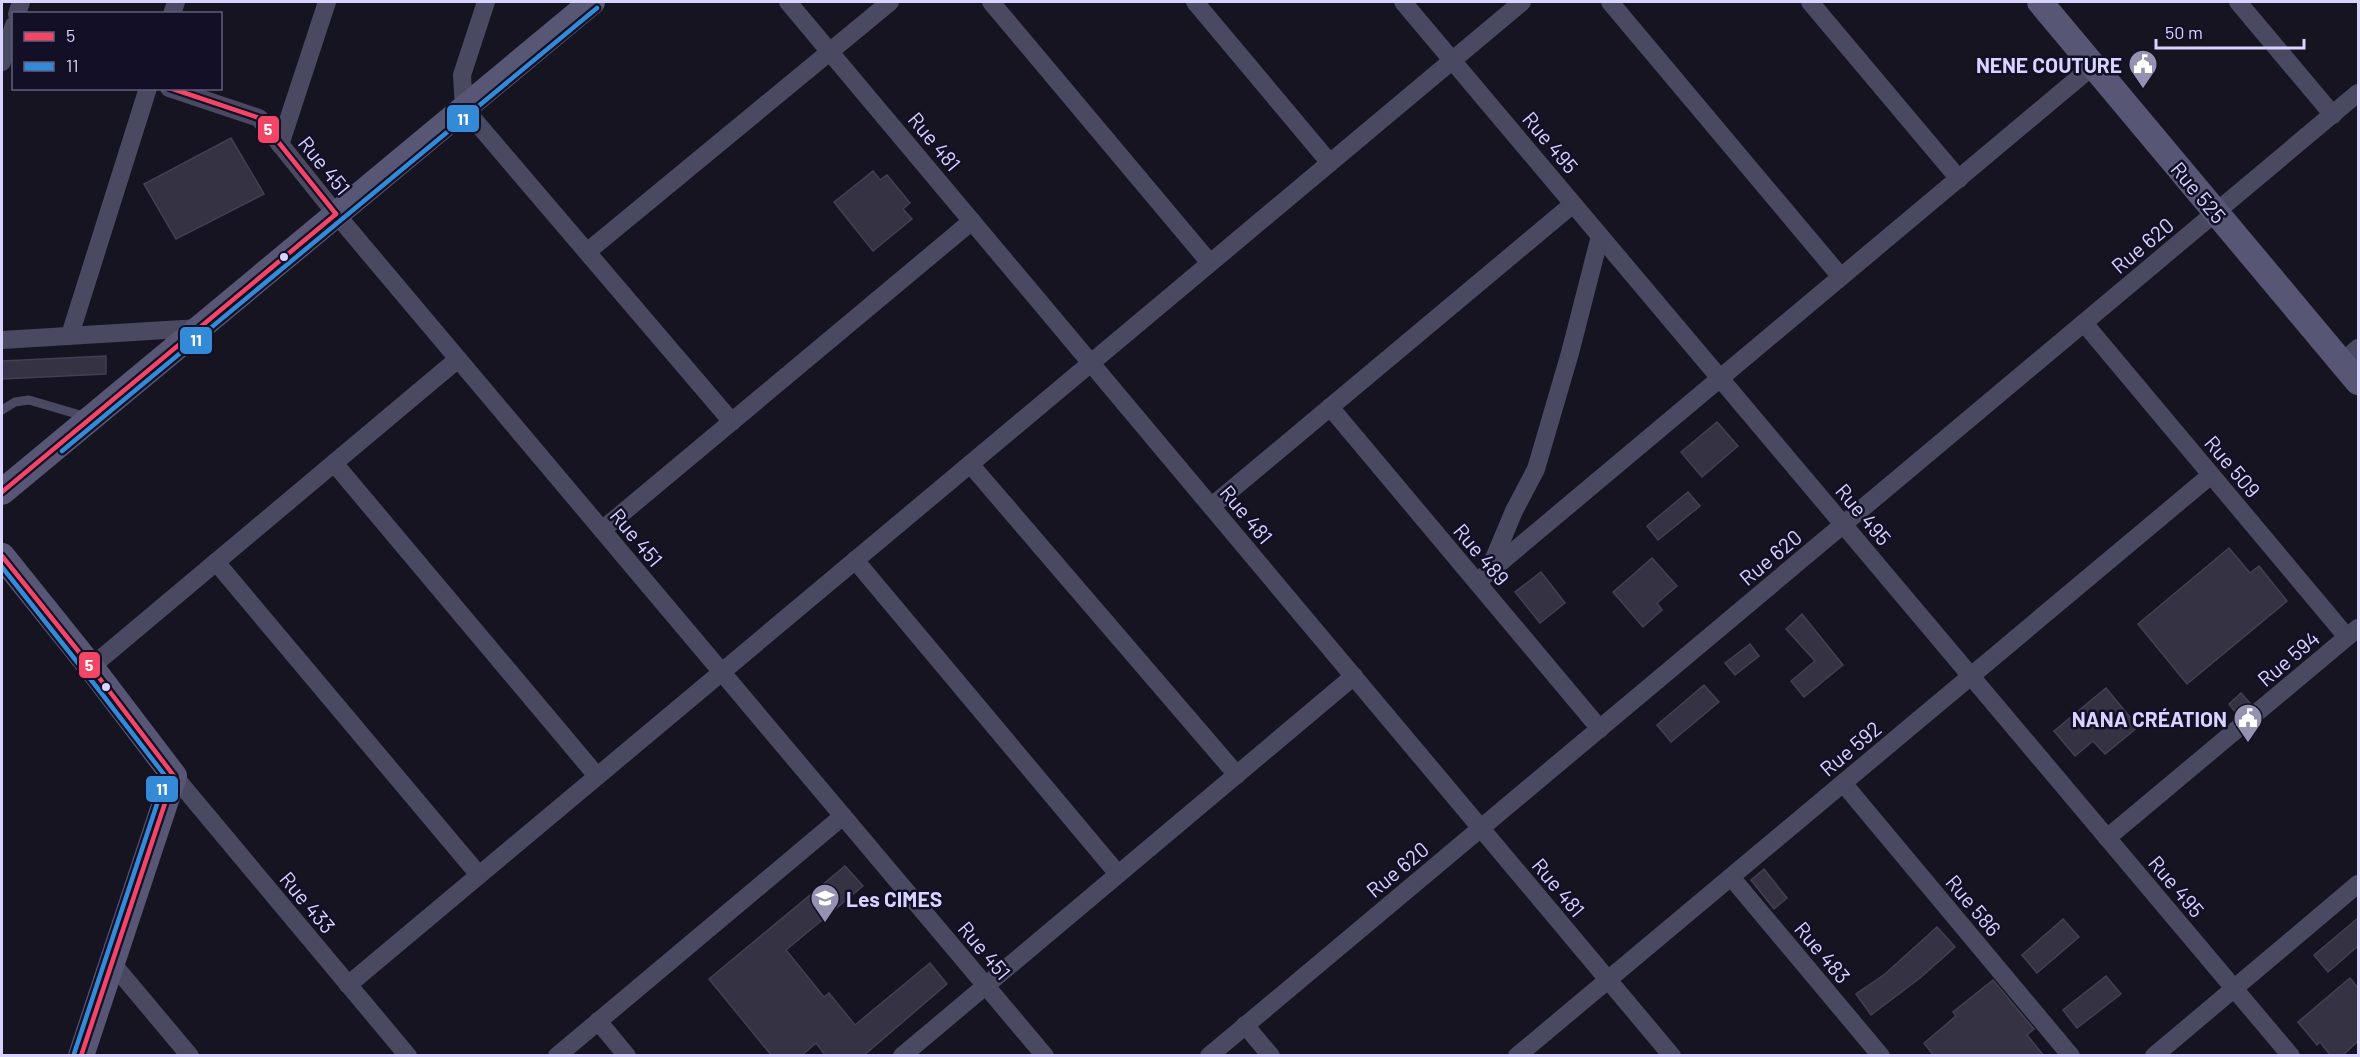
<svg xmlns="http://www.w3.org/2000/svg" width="2360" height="1057" font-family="Barlow,sans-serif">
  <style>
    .building { fill: #343243; stroke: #433f54; stroke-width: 1.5 }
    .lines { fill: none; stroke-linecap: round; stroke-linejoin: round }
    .lane { stroke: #4a4962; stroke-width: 9 }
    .street { stroke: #4a4962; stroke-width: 18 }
    .secondary { stroke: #575674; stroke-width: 26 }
    .bus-1-casing { stroke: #130f26; stroke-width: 9 }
    .bus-2-casing { stroke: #130f26; stroke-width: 9 }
    .bus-1 { stroke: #f34667; stroke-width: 4.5 }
    .bus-2 { stroke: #338bd7; stroke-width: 4.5 }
    .bus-dot { fill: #d9d4ff; stroke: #130f26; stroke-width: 2 }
    .labels { text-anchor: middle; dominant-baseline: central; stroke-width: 5; stroke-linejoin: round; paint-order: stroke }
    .poi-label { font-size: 21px; font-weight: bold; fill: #d9d4ff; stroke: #130f26; text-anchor: end }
    .street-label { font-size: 21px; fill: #d9d4ff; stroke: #130f26 }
    .line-badge { stroke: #130f26; stroke-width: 2 }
    .badge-label { font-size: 16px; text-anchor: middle; font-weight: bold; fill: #fff }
  </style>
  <rect width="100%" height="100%" fill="#161421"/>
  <g class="building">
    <path d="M 231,138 L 264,194 L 176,239 L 144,184 Z"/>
    <path d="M 873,171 L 880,180 L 887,175 L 910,203 L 903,209 L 912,219 L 873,251 L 834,202 Z"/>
    <path d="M 106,356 L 106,374 L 2,379 L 2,361 Z"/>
    <path d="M 1717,422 L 1738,446 L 1702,477 L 1681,452 Z"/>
    <path d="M 1688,492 L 1700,506 L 1658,540 L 1647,526 Z"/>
    <path d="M 2229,548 L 2250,573 L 2259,566 L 2287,601 L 2187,684 L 2138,624 Z"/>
    <path d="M 1652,558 L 1677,586 L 1657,603 L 1662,610 L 1643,627 L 1613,592 Z"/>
    <path d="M 1541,572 L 1565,603 L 1540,623 L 1515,592 Z"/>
    <path d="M 1802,614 L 1843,665 L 1804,697 L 1791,681 L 1815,661 L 1786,629 Z"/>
    <path d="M 1750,644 L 1759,656 L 1735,675 L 1725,663 Z"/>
    <path d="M 1704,685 L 1719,702 L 1671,742 L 1657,725 Z"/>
    <path d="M 2106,688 L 2138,727 L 2105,754 L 2093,741 L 2075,756 L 2054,731 Z"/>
    <path d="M 2241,693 L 2250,703 L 2237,714 L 2229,704 Z"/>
    <path d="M 845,866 L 863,886 L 786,950 L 824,997 L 829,993 L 855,1025 L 930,963 L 947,984 L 863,1056 L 826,1056 L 816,1043 L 801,1056 L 772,1056 L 709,979 Z"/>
    <path d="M 1764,869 L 1787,898 L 1774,909 L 1751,880 Z"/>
    <path d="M 2358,918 L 2358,946 L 2328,972 L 2314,955 Z"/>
    <path d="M 2063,919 L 2079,937 L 2037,973 L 2022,955 Z"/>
    <path d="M 1937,927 L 1955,947 L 1920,978 L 1871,1015 L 1856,994 L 1885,974 Z"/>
    <path d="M 2106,976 L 2121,994 L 2077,1028 L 2063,1010 Z"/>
    <path d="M 2350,978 L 2358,988 L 2358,1041 L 2342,1056 L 2331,1056 L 2320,1042 L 2317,1045 L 2298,1022 Z"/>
    <path d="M 1993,980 L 2034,1029 L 2027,1035 L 2044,1056 L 1934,1056 L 1924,1043 L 1956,1016 L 1953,1012 Z"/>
  </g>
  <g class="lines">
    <path class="lane" d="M 2,410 L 15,402 L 29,400 L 87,417"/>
    <g class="street">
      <path d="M 486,2 L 462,75 L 464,108 L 732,422"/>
      <path d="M 788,2 L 1672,1056"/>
      <path d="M 991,2 L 1210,263"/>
      <path d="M 1195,2 L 1330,163"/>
      <path d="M 1403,2 L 2291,1056"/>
      <path d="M 1610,2 L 1841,277"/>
      <path d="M 1810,2 L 1959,179"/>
      <path d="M 2238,2 L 2333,115"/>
      <path d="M 17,14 L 21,2"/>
      <path d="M 172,14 L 176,2"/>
      <path d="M 2,62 L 14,25"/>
      <path d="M 169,88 L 259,118 L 336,214 L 1045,1056"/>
      <path d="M 280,145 L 327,2"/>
      <path d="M 587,252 L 890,2"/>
      <path d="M 2084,323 L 2347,637"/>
      <path d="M 70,335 L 148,88"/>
      <path d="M 2,340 L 199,328"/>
      <path d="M 2342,362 L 2358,348"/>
      <path d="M 1330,407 L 1600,729"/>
      <path d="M 334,463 L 597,776"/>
      <path d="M 970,464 L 1237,775"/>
      <path d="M 1212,506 L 1573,204"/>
      <path d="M 602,530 L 972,221"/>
      <path d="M 855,560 L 1118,874"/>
      <path d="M 216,562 L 479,875"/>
      <path d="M 1490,568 L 1514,511 L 1536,469 L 1570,353 L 1600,236"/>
      <path d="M 1477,582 L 2094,65"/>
      <path d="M 91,667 L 458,359"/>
      <path d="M 174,776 L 408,1056"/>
      <path d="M 1843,783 L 2071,1056"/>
      <path d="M 2107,838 L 2358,628"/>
      <path d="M 1731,877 L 1881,1056"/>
      <path d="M 112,963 L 190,1056"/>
      <path d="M 348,985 L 1522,2"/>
      <path d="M 598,1021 L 627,1056"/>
      <path d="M 1245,1025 L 1271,1056"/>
      <path d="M 557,1056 L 843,816"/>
      <path d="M 902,1056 L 1354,676"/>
      <path d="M 1209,1056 L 2358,93"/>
      <path d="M 1517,1056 L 2211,475"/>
      <path d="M 2154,1056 L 2358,884"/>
    </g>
    <g class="secondary">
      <path d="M 2040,2 L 2358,382"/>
      <path d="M 2,492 L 592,2"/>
      <path d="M 2,556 L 91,667 L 174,776 L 81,1056"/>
    </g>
    <g class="bus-1-casing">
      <g id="bus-1">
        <path d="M 170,88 L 259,118 L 336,214"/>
        <path d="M 2,492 L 336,214"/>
        <path d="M 2,556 L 91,667 L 174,776"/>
        <path d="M 81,1056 L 174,776"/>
      </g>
    </g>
    <g class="bus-2-casing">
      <g id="bus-2">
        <path d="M 62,451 L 597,8"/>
        <path d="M 2,567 L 85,672 L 166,777 L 74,1054"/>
      </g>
    </g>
    <use href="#bus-1" class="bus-1"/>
    <use href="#bus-2" class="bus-2"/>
  </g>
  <defs>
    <g id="civic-pin" transform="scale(1.5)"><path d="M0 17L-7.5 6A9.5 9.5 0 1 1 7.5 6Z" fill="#9591b1" stroke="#130f26"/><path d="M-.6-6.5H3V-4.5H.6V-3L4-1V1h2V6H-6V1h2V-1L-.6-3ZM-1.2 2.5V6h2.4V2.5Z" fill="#fff"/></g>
    <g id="school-pin" transform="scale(1.5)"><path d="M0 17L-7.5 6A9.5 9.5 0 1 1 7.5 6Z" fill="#9591b1" stroke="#130f26"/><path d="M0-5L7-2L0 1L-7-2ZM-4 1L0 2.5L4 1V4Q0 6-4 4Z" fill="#fff"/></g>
  </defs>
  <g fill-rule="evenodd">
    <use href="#civic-pin" x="2143" y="64"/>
    <use href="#civic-pin" x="2248" y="718"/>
    <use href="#school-pin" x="825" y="898"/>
  </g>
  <g class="bus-dot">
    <circle cx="284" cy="257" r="5"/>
    <circle cx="106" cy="687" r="5"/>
  </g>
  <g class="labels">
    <g class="poi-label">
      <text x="2122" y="64">NENE COUTURE</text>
      <text x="2227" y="718">NANA CRÉATION</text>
      <text x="846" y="898" text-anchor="start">Les CIMES</text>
    </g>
    <g class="street-label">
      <text transform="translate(935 141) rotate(50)">Rue 481</text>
      <text transform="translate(1551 142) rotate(50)">Rue 495</text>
      <text transform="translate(325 165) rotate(51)">Rue 451</text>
      <text transform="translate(2199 192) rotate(50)">Rue 525</text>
      <text transform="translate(2142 245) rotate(-40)">Rue 620</text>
      <text transform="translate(2233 466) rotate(50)">Rue 509</text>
      <text transform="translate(1247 514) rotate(50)">Rue 481</text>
      <text transform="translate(1864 514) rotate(50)">Rue 495</text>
      <text transform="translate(637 537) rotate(50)">Rue 451</text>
      <text transform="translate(1482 554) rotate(50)">Rue 489</text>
      <text transform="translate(1770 557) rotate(-40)">Rue 620</text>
      <text transform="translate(2288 658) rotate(-40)">Rue 594</text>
      <text transform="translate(1850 748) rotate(-40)">Rue 592</text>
      <text transform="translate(1397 869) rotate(-40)">Rue 620</text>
      <text transform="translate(2177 886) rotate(50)">Rue 495</text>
      <text transform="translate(1559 887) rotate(50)">Rue 481</text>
      <text transform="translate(308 902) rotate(50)">Rue 433</text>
      <text transform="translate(1974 905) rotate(50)">Rue 586</text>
      <text transform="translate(985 950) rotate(50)">Rue 451</text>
      <text transform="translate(1823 952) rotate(50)">Rue 483</text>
    </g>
  </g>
  <g class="line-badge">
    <rect x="446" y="104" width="34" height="29" rx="6" fill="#338bd7"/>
    <rect x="257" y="115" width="23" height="29" rx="6" fill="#f34667"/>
    <rect x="179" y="326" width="34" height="29" rx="6" fill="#338bd7"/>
    <rect x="78" y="651" width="23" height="28" rx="6" fill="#f34667"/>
    <rect x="145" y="775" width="34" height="28" rx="6" fill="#338bd7"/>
  </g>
  <g class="badge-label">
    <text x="463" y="125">11</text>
    <text x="268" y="135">5</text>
    <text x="196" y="346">11</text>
    <text x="89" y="671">5</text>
    <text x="162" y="795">11</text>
  </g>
  <rect width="2360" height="1057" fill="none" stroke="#d9d4ff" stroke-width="6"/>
  <rect x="12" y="12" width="210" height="78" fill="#130f26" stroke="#625e7d" stroke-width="1.5"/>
  <rect x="24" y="32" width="30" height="9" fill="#f34667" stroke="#625e7d" stroke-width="1.5"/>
  <text x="66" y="42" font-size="18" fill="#d9d4ff">5</text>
  <rect x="24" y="62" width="30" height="9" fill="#338bd7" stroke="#625e7d" stroke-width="1.5"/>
  <text x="66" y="72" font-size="18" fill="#d9d4ff">11</text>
  <path d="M2156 39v9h148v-9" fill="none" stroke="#d9d4ff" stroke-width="3"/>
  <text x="2165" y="39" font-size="18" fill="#d9d4ff" stroke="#130f26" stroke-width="4.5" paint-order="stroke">50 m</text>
</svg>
